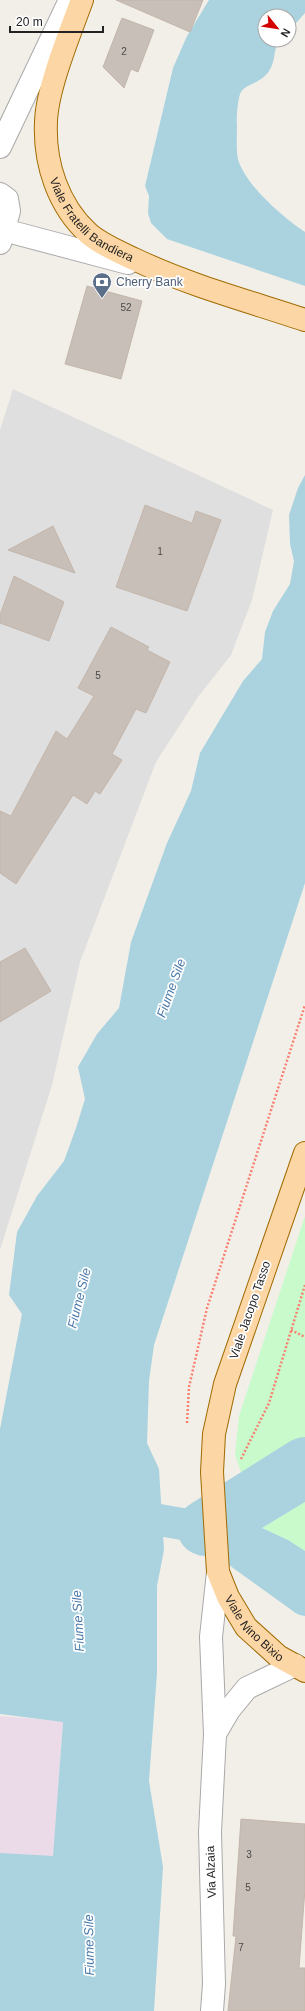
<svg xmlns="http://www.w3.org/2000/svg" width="305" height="2011" font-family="Arial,sans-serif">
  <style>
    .residential { fill: #e0dfdf }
    .industrial { fill: #ebdbe8 }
    .park { fill: #c8facc }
    .water { fill: #aad3df }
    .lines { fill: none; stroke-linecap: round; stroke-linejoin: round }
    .canal { stroke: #aad3df; stroke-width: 32 }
    .river { stroke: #aad3df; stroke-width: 56 }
    .building { fill: #c7bfb8; stroke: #c4b6ab }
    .minor-casing { stroke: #a9a9a9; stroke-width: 24 }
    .major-casing { stroke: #a06b00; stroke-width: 24 }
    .path { stroke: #fa8072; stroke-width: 2.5; stroke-dasharray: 2 2; stroke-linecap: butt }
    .minor { stroke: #fff; stroke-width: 22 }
    .major { stroke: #fcd6a4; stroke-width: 22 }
    .labels { text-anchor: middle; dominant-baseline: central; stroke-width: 3.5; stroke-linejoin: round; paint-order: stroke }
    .number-label { font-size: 10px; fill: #4b4948 }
    .street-label { font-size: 12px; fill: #222; stroke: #fff }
    .service-label { font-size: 12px; fill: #4e5e75; stroke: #fff; text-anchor: start }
    .water-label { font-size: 13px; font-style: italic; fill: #4a7aab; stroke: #fff }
  </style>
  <rect width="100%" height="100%" fill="#f2efe9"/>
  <path class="residential" d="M 13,389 L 273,510 L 252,600 L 231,655 L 198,697 L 156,762 L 80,962 L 52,1085 L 0,1250 L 0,430 Z"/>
  <path class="industrial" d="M 0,1716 L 63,1721 L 53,1860 L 0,1857 Z"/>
  <g class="park">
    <path d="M 305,1216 L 305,1454 L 285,1469 L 247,1489 L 235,1455 L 239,1416 Z"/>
    <path d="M 305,1502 L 305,1551 L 288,1540 L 262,1528 Z"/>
  </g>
  <g class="water">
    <path d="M 209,0 L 305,0 L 305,13 L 289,31 L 289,16 L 265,16 L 265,40 L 279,40 C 273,50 276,61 269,71 C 262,83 247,83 241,92 C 238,97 236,119 237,125 C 237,136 236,149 238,159 C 245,185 283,217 305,232 L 305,286 L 167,239 L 151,223 L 148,213 L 149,196 L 145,186 L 173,68 L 187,36 Z"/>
    <path d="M 305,475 L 305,883 L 154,1345 L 149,1381 L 147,1443 L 159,1469 L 164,1550 L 157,1586 L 157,1673 L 149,1781 L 163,1867 L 154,2011 L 0,2011 L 0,1853 L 53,1856 L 63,1722 L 0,1714 L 0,1429 L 22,1314 L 9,1295 L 17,1232 L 37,1196 L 64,1161 L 76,1128 L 85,1099 L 78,1067 L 97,1034 L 119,1008 L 131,942 L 167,843 L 191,791 L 200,753 L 243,681 L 262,659 L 265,632 L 273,611 L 290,584 L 294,561 L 290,544 L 289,515 L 298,488 Z"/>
    <path d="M 305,1454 L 305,1502 L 262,1528 L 288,1540 L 305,1551 L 305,1616 L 251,1567 L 243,1566 L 241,1500 L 247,1489 L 285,1469 Z"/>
  </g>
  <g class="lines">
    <path class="canal" d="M 119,1513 L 205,1528 L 305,1600"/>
    <path class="river" d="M 205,1528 L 305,1465"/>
  </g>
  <g class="building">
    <path d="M 116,0 L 203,0 L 190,32 Z"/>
    <path d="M 122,18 L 154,30 L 138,72 L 131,69 L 124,88 L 103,67 Z"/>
    <path d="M 87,286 L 142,301 L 121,379 L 65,364 Z"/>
    <path d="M 145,505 L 192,523 L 196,511 L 221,520 L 187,611 L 116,587 Z"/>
    <path d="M 53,526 L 75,573 L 8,550 Z"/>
    <path d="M 14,576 L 64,602 L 49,641 L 0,623 L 0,615 Z"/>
    <path d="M 111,627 L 149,647 L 147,650 L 170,662 L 146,713 L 136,709 L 112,754 L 122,760 L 100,794 L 95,791 L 87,804 L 73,795 L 16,884 L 0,873 L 0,811 L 11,816 L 56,731 L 67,739 L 94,696 L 78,688 Z"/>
    <path d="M 25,948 L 51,991 L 0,1022 L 0,962 Z"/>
    <path d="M 241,1819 L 305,1824 L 305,1889 L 299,1968 L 305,1968 L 305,2011 L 228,2011 L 236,1936 L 233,1936 Z"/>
  </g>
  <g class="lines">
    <g class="minor-casing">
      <g id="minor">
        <path d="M 0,147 L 70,0"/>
        <path d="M 0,194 L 7,199 L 9,211 L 0,243"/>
        <path d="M 0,229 L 128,263"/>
        <path d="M 215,1734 L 229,1710 L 247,1688 L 295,1665"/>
        <path d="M 212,2011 L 214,1984 L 210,1832 L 215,1734 L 211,1637 L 218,1572"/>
      </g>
    </g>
    <g class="major-casing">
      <g id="major">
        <path id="s1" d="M 82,0 C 70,33 47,88 46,122 C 44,163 58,206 89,234 C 102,245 119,252 134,259 C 188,285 248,301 305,320"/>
        <path id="s2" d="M 305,1153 L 225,1384 L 214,1434 L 212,1472 L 218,1572 L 228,1597 L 246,1627 L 278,1656 L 305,1671"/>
      </g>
    </g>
    <g class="path">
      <path d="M 291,1330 L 305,1337"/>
      <path d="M 187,1423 L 189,1387 L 207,1308 L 305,1005"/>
      <path d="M 241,1459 L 269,1403 L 305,1285"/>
    </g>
    <use href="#minor" class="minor"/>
    <use href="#major" class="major"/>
  </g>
  <defs>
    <g id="bank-pin" transform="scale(1)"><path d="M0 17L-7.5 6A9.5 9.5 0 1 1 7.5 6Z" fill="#5c6f8a" stroke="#fff"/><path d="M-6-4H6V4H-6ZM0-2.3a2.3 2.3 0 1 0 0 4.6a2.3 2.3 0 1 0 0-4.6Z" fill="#fff"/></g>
  </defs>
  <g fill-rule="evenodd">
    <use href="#bank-pin" x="102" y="282"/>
  </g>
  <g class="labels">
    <g class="number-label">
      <text x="124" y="51">2</text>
      <text x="126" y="307">52</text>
      <text x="160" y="551">1</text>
      <text x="98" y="675">5</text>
      <text x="249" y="1854">3</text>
      <text x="248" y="1887">5</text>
      <text x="241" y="1947">7</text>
    </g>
    <g class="street-label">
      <text stroke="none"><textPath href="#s1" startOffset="243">Viale Fratelli Bandiera</textPath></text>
      <text transform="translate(250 1310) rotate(-71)">Viale Jacopo Tasso</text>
      <text stroke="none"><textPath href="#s2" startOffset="502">Viale Nino Bixio</textPath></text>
      <text transform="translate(211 1872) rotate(-92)">Via Alzaia</text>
    </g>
    <g class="service-label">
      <text x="116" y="282">Cherry Bank</text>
    </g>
    <g class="water-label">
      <text transform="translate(171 988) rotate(-70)">Fiume Sile</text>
      <text transform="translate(79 1298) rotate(-76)">Fiume Sile</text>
      <text transform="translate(78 1621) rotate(-93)">Fiume Sile</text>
      <text transform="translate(89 1945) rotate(-91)">Fiume Sile</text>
    </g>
  </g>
  <g transform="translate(277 28) rotate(120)"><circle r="19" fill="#ffffff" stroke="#a7a7a7"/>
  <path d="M0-3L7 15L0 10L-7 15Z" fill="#d40000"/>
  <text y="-6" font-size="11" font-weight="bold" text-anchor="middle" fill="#222222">N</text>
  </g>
  <path d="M10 26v6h93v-6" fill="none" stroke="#222222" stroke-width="2"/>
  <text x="16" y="26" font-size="12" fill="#222222" stroke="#ffffff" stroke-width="3" paint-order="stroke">20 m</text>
</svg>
